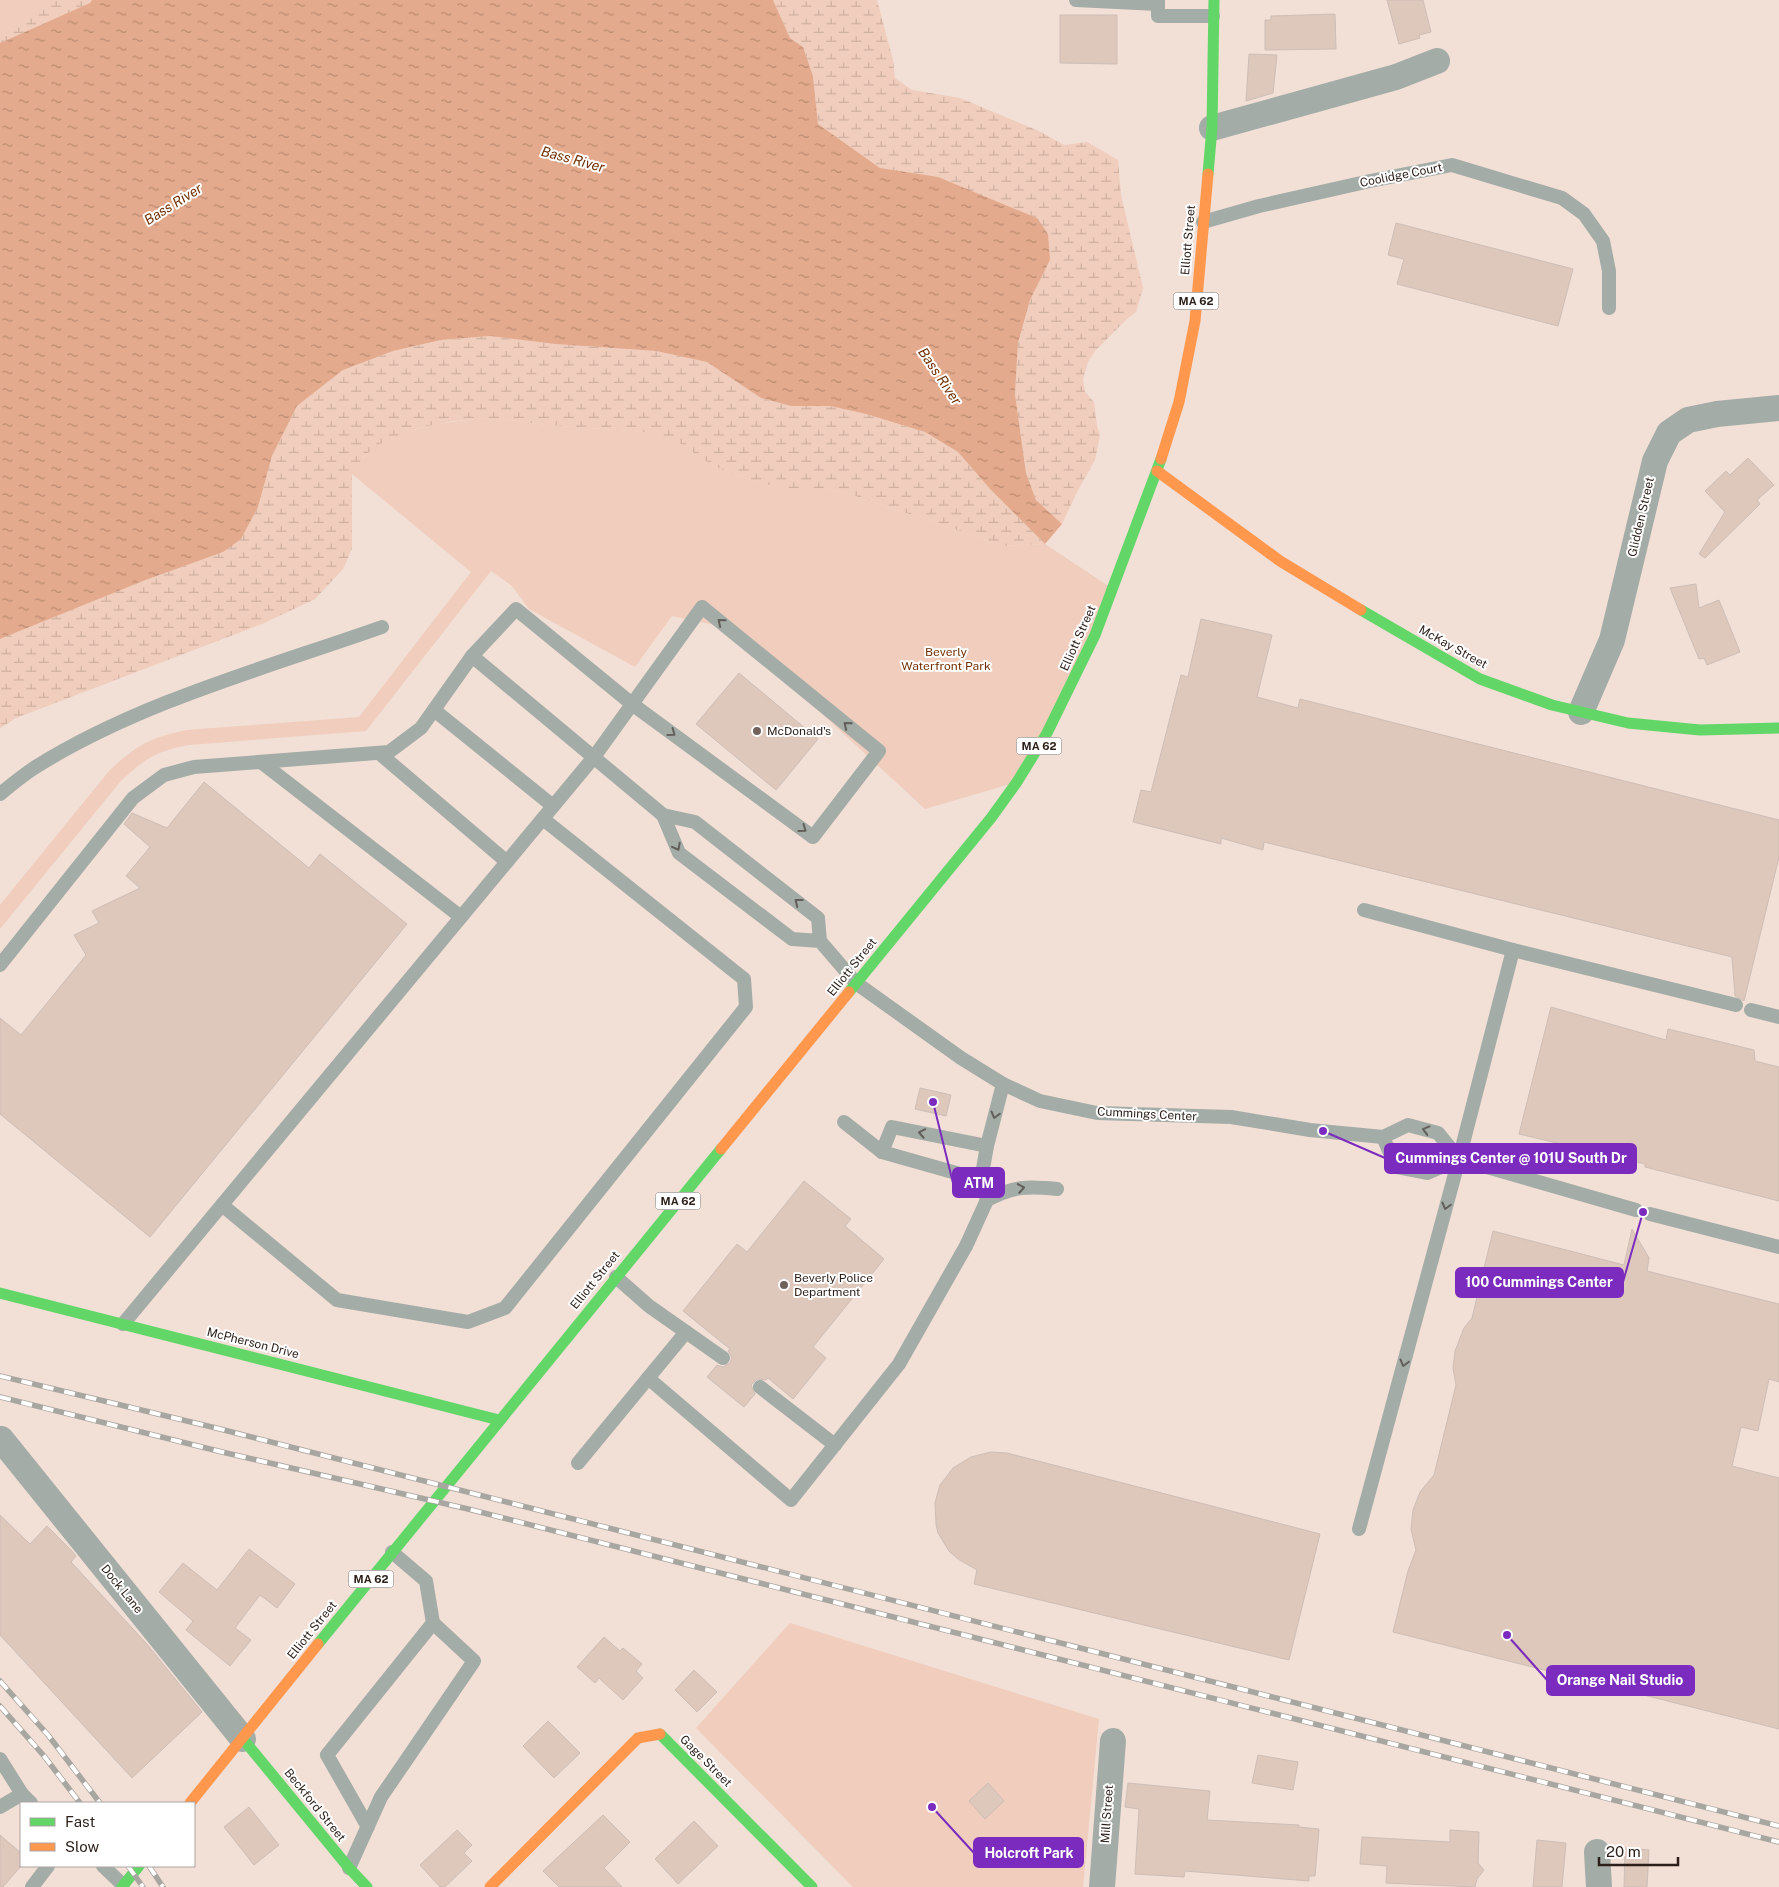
<svg xmlns="http://www.w3.org/2000/svg" width="1779" height="1887" font-family="'Public Sans',sans-serif">
  <style>
    .wetland { fill: url(#wetland-marsh) }
    .park { fill: #f0cdbc }
    .water { fill: url(#water-ripples) }
    .building { fill: #dec7bb; stroke: #cdbeb7 }
    .lines { fill: none; stroke-linecap: round; stroke-linejoin: round }
    .lane { stroke: #a3aca7; stroke-width: 14 }
    .street { stroke: #a3aca7; stroke-width: 26 }
    .fast { stroke: #63d668; stroke-width: 11 }
    .slow { stroke: #ff974d; stroke-width: 11 }
    .rail-casing { stroke: #a8a6a0; stroke-width: 5.5 }
    .rail { stroke: #fff; stroke-width: 4; stroke-dasharray: 11; stroke-linecap: butt }
    .oneway { stroke: #625e59 }
    .poi-dot { fill: #71625b; stroke: #fff; stroke-width: 2 }
    .labels { text-anchor: middle; dominant-baseline: central; stroke-width: 4; stroke-linejoin: round; paint-order: stroke }
    .shield { fill: #fff; stroke: #6b625e; stroke-width: 1 }
    .shield-label { font-size: 11px; font-weight: bold; fill: #2c1f19 }
    .street-label { font-size: 12px; fill: #2c1f19; stroke: #fff }
    .park-label { font-size: 12px; fill: #733103; stroke: #fff }
    .poi-label { font-size: 12px; fill: #2c1f19; stroke: #fff; text-anchor: start }
    .water-label { font-size: 14px; font-style: italic; fill: #712e00; stroke: #fff }
    .leader { fill: none; stroke: #7b2cbf; stroke-width: 2 }
    .callout-dot { fill: #7b2cbf; stroke: #fff; stroke-width: 2 }
    .callout { fill: #7b2cbf; stroke: #7b2cbf; stroke-width: 2 }
    .callout-label { font-size: 14px; text-anchor: middle; font-weight: bold; fill: #fff }
  </style>
  <defs>
    <pattern id="wetland-marsh" width="20" height="14" patternUnits="userSpaceOnUse" patternTransform="scale(1.25)"><rect width="20" height="14" fill="#f0cdbc"/><path d="M1 5h8M5 5V1M11 12h8M15 12V8" fill="none" stroke="#ceb0a1"/></pattern>
    <pattern id="water-ripples" width="26" height="14" patternUnits="userSpaceOnUse" patternTransform="scale(1.25)"><rect width="26" height="14" fill="#e4aa8d"/><path d="M2 4q2-2 4 0t4 0M15 11q2-2 4 0t4 0" fill="none" stroke="#b98a72"/></pattern>
  </defs>
  <rect width="100%" height="100%" fill="#f2dfd6"/>
  <g class="wetland">
    <path d="M 0,0 L 92,0 L 90,3 L 0,43 Z"/>
    <path d="M 773,0 L 877,0 L 893,60 L 895,78 L 912,90 L 960,98 L 1039,131 L 1064,145 L 1087,142 L 1118,160 L 1121,195 L 1143,288 L 1136,312 L 1127,319 L 1095,351 L 1088,362 L 1083,379 L 1085,392 L 1094,402 L 1097,426 L 1100,435 L 1095,460 L 1077,492 L 1062,524 L 1036,500 L 1026,473 L 1015,394 L 1018,343 L 1030,300 L 1050,260 L 1037,218 L 938,178 L 880,168 L 818,124 L 813,76 L 803,47 L 790,38 Z"/>
    <path d="M 490,336 L 555,344 L 656,351 L 707,362 L 761,398 L 791,406 L 830,406 L 866,414 L 925,432 L 958,452 L 990,489 L 1045,544 L 1004,546 L 846,493 L 820,488 L 779,488 L 731,474 L 645,432 L 547,425 L 488,418 L 453,421 L 416,429 L 384,442 L 364,456 L 352,474 L 352,549 L 343,569 L 315,599 L 262,624 L 16,718 L 0,728 L 0,639 L 143,581 L 223,552 L 258,507 L 272,456 L 297,406 L 343,370 L 393,351 L 441,340 Z"/>
  </g>
  <g class="park">
    <path d="M 0,0 L 57,0 L 0,40 Z"/>
    <path d="M 488,418 L 547,425 L 645,432 L 674,439 L 709,463 L 731,474 L 779,488 L 820,488 L 846,493 L 1004,546 L 1045,544 L 1113,589 L 1017,782 L 925,809 L 729,628 L 672,616 L 635,667 L 529,609 L 512,586 L 491,571 L 366,731 L 189,745 C 156,751 144,759 120,782 L 0,929 L 0,905 L 109,771 C 137,745 149,738 187,730 L 359,717 L 471,572 L 352,474 C 355,468 359,462 363,458 C 389,428 452,421 488,418 Z"/>
    <path d="M 790,1623 L 1099,1719 L 1083,1887 L 853,1887 L 696,1728 Z"/>
  </g>
  <path class="water" d="M 92,0 L 773,0 L 790,38 L 803,47 L 813,76 L 818,124 L 880,168 L 938,177 L 1037,218 L 1048,234 L 1050,260 L 1030,300 L 1018,343 L 1015,394 L 1026,473 L 1036,500 L 1062,524 L 1045,544 L 990,489 L 958,452 L 925,432 L 866,414 L 830,406 L 791,406 L 761,398 L 707,362 L 656,351 L 555,344 L 490,336 L 441,340 L 393,351 L 343,370 L 297,406 L 272,456 L 258,507 L 241,539 L 223,552 L 143,581 L 0,639 L 0,43 L 90,3 Z"/>
  <g class="building">
    <path d="M 1387,0 L 1423,0 L 1431,32 L 1419,35 L 1420,38 L 1399,44 Z"/>
    <path d="M 1335,14 L 1336,49 L 1265,50 L 1265,20 L 1271,20 L 1271,16 Z"/>
    <path d="M 1060,15 L 1117,15 L 1117,64 L 1060,63 Z"/>
    <path d="M 1249,54 L 1277,55 L 1273,93 L 1246,101 Z"/>
    <path d="M 1396,223 L 1573,269 L 1558,326 L 1397,284 L 1404,259 L 1388,255 Z"/>
    <path d="M 1748,458 L 1774,485 L 1757,500 L 1760,504 L 1705,558 L 1699,554 L 1725,512 L 1705,491 L 1726,471 L 1730,475 Z"/>
    <path d="M 1696,584 L 1699,608 L 1719,600 L 1740,652 L 1707,665 L 1704,658 L 1699,659 L 1670,588 Z"/>
    <path d="M 1201,619 L 1272,635 L 1257,697 L 1298,708 L 1300,699 L 1779,820 L 1779,857 L 1744,1001 L 1735,996 L 1732,957 L 1264,842 L 1263,850 L 1221,838 L 1221,844 L 1133,822 L 1141,790 L 1151,792 L 1181,675 L 1188,677 Z"/>
    <path d="M 739,673 L 818,739 L 776,790 L 696,724 Z"/>
    <path d="M 204,782 L 309,868 L 320,854 L 407,924 L 150,1237 L 0,1114 L 0,1018 L 21,1035 L 86,955 L 74,935 L 99,923 L 92,911 L 140,888 L 126,876 L 150,847 L 124,824 L 132,813 L 167,828 Z"/>
    <path d="M 1551,1007 L 1666,1040 L 1668,1029 L 1754,1050 L 1755,1061 L 1779,1067 L 1779,1201 L 1645,1167 L 1645,1164 L 1519,1134 Z"/>
    <path d="M 920,1088 L 951,1095 L 946,1116 L 915,1109 Z"/>
    <path d="M 804,1181 L 851,1219 L 845,1226 L 884,1259 L 813,1347 L 826,1358 L 793,1399 L 768,1378 L 766,1380 L 757,1379 L 751,1385 L 755,1394 L 744,1407 L 707,1377 L 717,1365 L 723,1367 L 730,1363 L 732,1358 L 728,1351 L 730,1349 L 683,1311 L 737,1244 L 747,1252 Z"/>
    <path d="M 1632,1229 L 1649,1258 L 1647,1271 L 1779,1304 L 1779,1382 L 1769,1379 L 1758,1431 L 1741,1427 L 1732,1466 L 1779,1478 L 1779,1729 L 1393,1632 L 1408,1571 L 1416,1550 L 1411,1529 L 1413,1510 L 1420,1492 L 1434,1475 L 1456,1385 L 1453,1368 L 1455,1351 L 1464,1328 L 1472,1318 L 1493,1231 L 1624,1265 Z"/>
    <path d="M 991,1452 L 1007,1453 L 1320,1534 L 1289,1660 L 974,1584 L 977,1570 L 958,1559 L 949,1551 L 938,1533 L 936,1524 L 935,1503 L 940,1485 L 953,1468 L 971,1457 Z"/>
    <path d="M 0,1515 L 30,1544 L 47,1526 L 71,1550 L 76,1556 L 71,1562 L 146,1643 L 202,1712 L 132,1778 L 0,1635 Z"/>
    <path d="M 249,1549 L 295,1584 L 277,1608 L 260,1595 L 235,1628 L 251,1640 L 230,1666 L 186,1630 L 193,1621 L 159,1592 L 183,1563 L 217,1590 Z"/>
    <path d="M 604,1637 L 620,1651 L 623,1648 L 642,1664 L 636,1671 L 643,1678 L 623,1700 L 599,1678 L 595,1683 L 577,1667 Z"/>
    <path d="M 694,1670 L 717,1692 L 697,1712 L 675,1690 Z"/>
    <path d="M 548,1721 L 580,1753 L 554,1778 L 523,1746 Z"/>
    <path d="M 1258,1755 L 1298,1762 L 1293,1790 L 1252,1783 Z"/>
    <path d="M 988,1783 L 1004,1801 L 985,1819 L 969,1801 Z"/>
    <path d="M 1128,1783 L 1210,1791 L 1207,1820 L 1299,1825 L 1299,1827 L 1319,1829 L 1315,1876 L 1309,1876 L 1309,1881 L 1185,1871 L 1184,1877 L 1135,1874 L 1139,1809 L 1125,1807 Z"/>
    <path d="M 249,1807 L 279,1845 L 254,1865 L 224,1827 Z"/>
    <path d="M 603,1815 L 630,1842 L 604,1868 L 622,1887 L 559,1887 L 543,1871 Z"/>
    <path d="M 694,1821 L 718,1846 L 678,1884 L 655,1859 Z"/>
    <path d="M 457,1830 L 472,1845 L 464,1853 L 472,1861 L 445,1887 L 440,1887 L 420,1865 Z"/>
    <path d="M 1450,1830 L 1479,1832 L 1478,1863 L 1484,1870 L 1477,1879 L 1475,1887 L 1386,1883 L 1387,1866 L 1360,1864 L 1362,1837 L 1450,1842 Z"/>
    <path d="M 0,1835 L 21,1853 L 21,1866 L 3,1887 L 0,1887 Z"/>
    <path d="M 1537,1840 L 1566,1843 L 1562,1887 L 1533,1887 Z"/>
    <path d="M 1625,1848 L 1649,1850 L 1647,1887 L 1624,1887 Z"/>
  </g>
  <g class="lines">
    <g class="lane">
      <path d="M 1076,0 L 1158,4"/>
      <path d="M 1158,0 L 1158,16 L 1213,16"/>
      <path d="M 1203,222 L 1259,206 L 1370,181 L 1452,165 L 1562,198 L 1584,214 L 1603,241 L 1609,271 L 1609,308"/>
      <path d="M 434,710 L 553,806"/>
      <path d="M 379,753 L 507,862"/>
      <path d="M 261,762 L 461,917"/>
      <path d="M 0,794 C 11,785 22,776 34,768 C 139,702 266,668 382,627"/>
      <path d="M 1364,910 L 1513,950 L 1736,1005"/>
      <path d="M 820,941 L 792,939 L 679,853 L 663,815 L 695,822 L 818,918 L 820,941 L 856,983 L 961,1058 L 1003,1084 L 1040,1101 L 1097,1113 L 1231,1117 L 1310,1130 L 1383,1137 L 1408,1125 L 1438,1133 L 1459,1159 L 1636,1210"/>
      <path d="M 0,965 L 133,798 L 164,775 L 194,767 L 389,752 L 421,728 L 472,656 L 663,815"/>
      <path d="M 1751,1010 L 1779,1017"/>
      <path d="M 844,1122 L 882,1152"/>
      <path d="M 1383,1137 L 1396,1167 L 1427,1173 L 1459,1159"/>
      <path d="M 981,1180 L 882,1152 L 892,1127 L 987,1146"/>
      <path d="M 987,1200 L 981,1180 L 987,1146 L 1003,1084"/>
      <path d="M 222,1205 L 337,1300 L 468,1322 L 505,1308 L 746,1007 L 744,979 L 543,819"/>
      <path d="M 1650,1214 L 1779,1247"/>
      <path d="M 616,1277 L 649,1306 L 723,1358"/>
      <path d="M 123,1324 L 594,757 L 702,607 L 879,751 L 813,837 L 632,704 L 516,609 L 472,656"/>
      <path d="M 648,1378 L 791,1500 L 899,1364 L 966,1246 L 987,1200 C 1014,1186 1027,1186 1057,1189"/>
      <path d="M 760,1387 L 835,1445"/>
      <path d="M 578,1463 L 686,1332"/>
      <path d="M 1359,1529 L 1459,1159 L 1513,950"/>
      <path d="M 392,1552 L 426,1581 L 433,1623"/>
      <path d="M 0,1759 L 22,1794 L 31,1803"/>
      <path d="M 0,1807 L 22,1794"/>
      <path d="M 103,1866 L 123,1885"/>
      <path d="M 349,1868 L 381,1797 L 474,1661 L 433,1623 L 327,1755 L 368,1827"/>
      <path d="M 32,1887 L 48,1866"/>
    </g>
    <g class="street">
      <path d="M 1212,128 L 1396,77 L 1437,61"/>
      <path d="M 1581,712 L 1612,640 L 1655,461 L 1669,433 L 1688,420 L 1717,414 L 1779,408"/>
      <path d="M 1,1439 L 243,1739"/>
      <path d="M 1597,1852 L 1599,1887"/>
      <path d="M 1102,1887 L 1113,1741"/>
    </g>
    <g class="fast">
      <path d="M 1208,174 L 1212,128 L 1214,0"/>
      <path d="M 1361,610 L 1480,679 L 1552,705 L 1628,723 L 1700,730 L 1779,728"/>
      <path d="M 849,992 L 991,818 L 1017,782 L 1047,733 L 1095,635 L 1161,459"/>
      <path d="M 0,1293 L 499,1420"/>
      <path d="M 318,1644 L 721,1149"/>
      <path d="M 660,1734 L 812,1887"/>
      <path d="M 243,1739 L 349,1868 L 367,1887"/>
      <path d="M 122,1887 L 139,1866"/>
    </g>
    <g class="slow">
      <path d="M 1161,459 L 1179,402 L 1195,321 L 1208,174"/>
      <path d="M 1157,471 L 1280,561 L 1361,610"/>
      <path d="M 721,1149 L 849,992"/>
      <path d="M 190,1803 L 318,1644"/>
      <path d="M 490,1887 L 638,1738 L 660,1734"/>
    </g>
    <g class="rail-casing">
      <g id="rail">
        <path d="M 0,1376 L 216,1428 L 1779,1826"/>
        <path d="M 0,1397 L 222,1452 L 468,1509 L 1779,1842"/>
        <path d="M 0,1681 L 48,1735 L 100,1803"/>
        <path d="M 0,1706 L 44,1756 L 80,1803"/>
        <path d="M 128,1866 L 143,1887"/>
        <path d="M 149,1866 L 163,1887"/>
      </g>
    </g>
    <use href="#rail" class="rail"/>
  </g>
  <defs><path id="oneway-chevron" d="M-2-3.5L2.5 0L-2 3.5" fill="none" stroke-width="1.6" stroke-linecap="round" stroke-linejoin="round" transform="scale(1.25)"/></defs>
  <g class="oneway">
    <use href="#oneway-chevron" transform="translate(721 622) rotate(-141)"/>
    <use href="#oneway-chevron" transform="translate(847 725) rotate(-141)"/>
    <use href="#oneway-chevron" transform="translate(672 733) rotate(36)"/>
    <use href="#oneway-chevron" transform="translate(803 829) rotate(36)"/>
    <use href="#oneway-chevron" transform="translate(677 847) rotate(62)"/>
    <use href="#oneway-chevron" transform="translate(798 902) rotate(-142)"/>
    <use href="#oneway-chevron" transform="translate(995 1115) rotate(105)"/>
    <use href="#oneway-chevron" transform="translate(1426 1130) rotate(-165)"/>
    <use href="#oneway-chevron" transform="translate(922 1133) rotate(-169)"/>
    <use href="#oneway-chevron" transform="translate(1021 1188) rotate(-10)"/>
    <use href="#oneway-chevron" transform="translate(1446 1206) rotate(105)"/>
    <use href="#oneway-chevron" transform="translate(1404 1363) rotate(105)"/>
  </g>
  <g class="poi-dot">
    <circle cx="757" cy="731" r="5"/>
    <circle cx="784" cy="1285" r="5"/>
  </g>
  <g class="labels">
    <g class="shield">
      <rect x="1173.5" y="292.5" width="45" height="17" rx="4"/>
      <rect x="1016.5" y="737.5" width="45" height="17" rx="4"/>
      <rect x="655.5" y="1192.5" width="45" height="17" rx="4"/>
      <rect x="348.5" y="1570.5" width="45" height="17" rx="4"/>
    </g>
    <g class="shield-label">
      <text x="1196" y="301">MA 62</text>
      <text x="1039" y="746">MA 62</text>
      <text x="678" y="1201">MA 62</text>
      <text x="371" y="1579">MA 62</text>
    </g>
    <g class="street-label">
      <text transform="translate(1401 175) rotate(-11)">Coolidge Court</text>
      <text transform="translate(1188 240) rotate(-85)">Elliott Street</text>
      <text transform="translate(1641 517) rotate(-77)">Glidden Street</text>
      <text transform="translate(1078 638) rotate(-66)">Elliott Street</text>
      <text transform="translate(1453 647) rotate(29)">McKay Street</text>
      <text transform="translate(852 967) rotate(-51)">Elliott Street</text>
      <text transform="translate(1147 1114) rotate(3)">Cummings Center</text>
      <text transform="translate(595 1280) rotate(-51)">Elliott Street</text>
      <text transform="translate(253 1343) rotate(14)">McPherson Drive</text>
      <text transform="translate(122 1589) rotate(51)">Dock Lane</text>
      <text transform="translate(312 1630) rotate(-51)">Elliott Street</text>
      <text transform="translate(706 1761) rotate(45)">Gage Street</text>
      <text transform="translate(315 1805) rotate(51)">Beckford Street</text>
      <text transform="translate(1107 1814) rotate(-86)">Mill Street</text>
    </g>
    <g class="park-label">
      <text x="946" y="652">Beverly<tspan x="946" dy="14">Waterfront Park</tspan></text>
    </g>
    <g class="poi-label">
      <text x="767" y="731">McDonald's</text>
      <text x="794" y="1278">Beverly Police<tspan x="794" dy="14">Department</tspan></text>
    </g>
    <g class="water-label">
      <text transform="translate(573 159) rotate(15)">Bass River</text>
      <text transform="translate(173 204) rotate(-32)">Bass River</text>
      <text transform="translate(940 376) rotate(56)">Bass River</text>
    </g>
  </g>
  <path class="leader" d="M1323 1131L1385 1158M933 1102L953 1183M1643 1212L1623 1282M1507 1635L1547 1680M932 1807L974 1853"/>
  <g class="callout-dot">
    <circle cx="1323" cy="1131" r="5"/>
    <circle cx="933" cy="1102" r="5"/>
    <circle cx="1643" cy="1212" r="5"/>
    <circle cx="1507" cy="1635" r="5"/>
    <circle cx="932" cy="1807" r="5"/>
  </g>
  <g class="callout">
    <rect x="1385" y="1144" width="251" height="29" rx="5"/>
    <rect x="953" y="1168" width="51" height="29" rx="5"/>
    <rect x="1456" y="1268" width="167" height="29" rx="5"/>
    <rect x="1547" y="1666" width="147" height="29" rx="5"/>
    <rect x="974" y="1838" width="109" height="29" rx="5"/>
  </g>
  <g class="callout-label">
    <text x="1511" y="1163">Cummings Center @ 101U South Dr</text>
    <text x="979" y="1188">ATM</text>
    <text x="1539" y="1287">100 Cummings Center</text>
    <text x="1620" y="1685">Orange Nail Studio</text>
    <text x="1029" y="1858">Holcroft Park</text>
  </g>
  <rect x="20" y="1802" width="175" height="65" fill="#ffffff" stroke="#aba5a3"/>
  <rect x="30" y="1818" width="25" height="8" fill="#63d668" stroke="#aba5a3"/>
  <text x="65" y="1827" font-size="15" fill="#2c1f19">Fast</text>
  <rect x="30" y="1843" width="25" height="8" fill="#ff974d" stroke="#aba5a3"/>
  <text x="65" y="1852" font-size="15" fill="#2c1f19">Slow</text>
  <path d="M1599 1857v8h79v-8" fill="none" stroke="#2c1f19" stroke-width="2.5"/>
  <text x="1606" y="1857" font-size="15" fill="#2c1f19" stroke="#ffffff" stroke-width="4" paint-order="stroke">20 m</text>
</svg>
